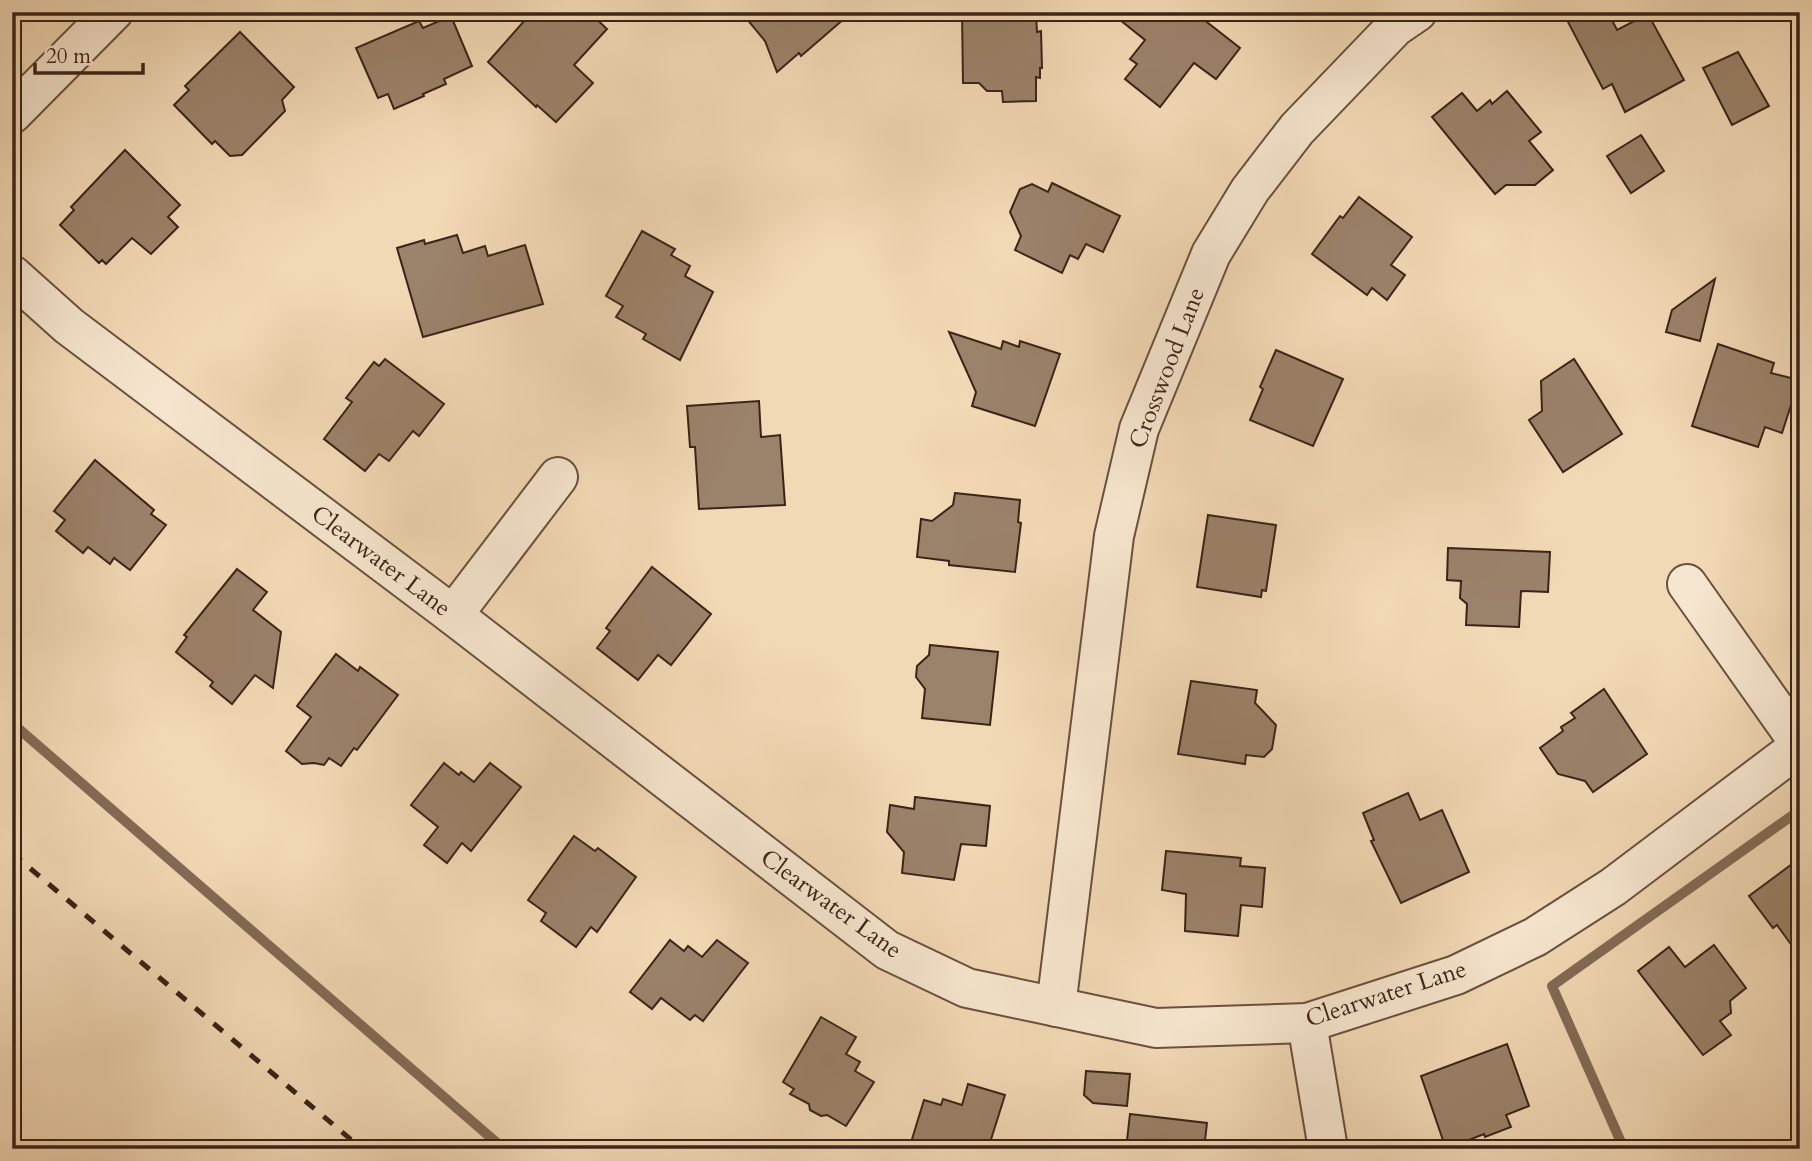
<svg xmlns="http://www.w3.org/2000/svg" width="1812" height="1161" font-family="Cardo,serif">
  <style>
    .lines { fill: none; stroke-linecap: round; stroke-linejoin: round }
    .stream { stroke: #846b56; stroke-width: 10 }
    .building { fill: #9b826a; stroke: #3c2318; stroke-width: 2 }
    .minor-casing { stroke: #6a503f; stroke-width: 42 }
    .minor { stroke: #f7e6cf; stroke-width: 38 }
    .rail { stroke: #3c2318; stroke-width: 5; stroke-dasharray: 12 12; stroke-linecap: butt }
    .labels { text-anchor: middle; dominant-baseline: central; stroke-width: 7; stroke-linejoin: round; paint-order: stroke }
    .street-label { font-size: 24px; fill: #3c2318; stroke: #f7e6cf }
  </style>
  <rect width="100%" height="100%" fill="#f2d9b5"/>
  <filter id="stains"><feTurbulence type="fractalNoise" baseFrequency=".00286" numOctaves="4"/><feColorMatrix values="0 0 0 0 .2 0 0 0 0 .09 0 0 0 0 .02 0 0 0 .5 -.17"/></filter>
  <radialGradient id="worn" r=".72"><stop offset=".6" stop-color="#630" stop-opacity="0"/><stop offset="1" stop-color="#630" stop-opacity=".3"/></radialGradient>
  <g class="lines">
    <g class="stream">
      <path d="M 12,723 L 504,1149"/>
      <path d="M 1624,1149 L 1552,986 L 1800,810"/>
    </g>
  </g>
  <g class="building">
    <path d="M 532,12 L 589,12 L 607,29 L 574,65 L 593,83 L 556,122 L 537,105 L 536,107 L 488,62 Z"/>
    <path d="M 741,12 L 852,12 L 801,56 L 799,53 L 777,72 L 765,41 Z"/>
    <path d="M 962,12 L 1036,12 L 1037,32 L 1041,31 L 1042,68 L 1040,68 L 1040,78 L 1036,77 L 1036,101 L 1003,102 L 1002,91 L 987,91 L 979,83 L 963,83 Z"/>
    <path d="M 1110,12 L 1194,12 L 1240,48 L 1216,79 L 1194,63 L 1160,107 L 1125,79 L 1137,64 L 1130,59 L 1145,40 Z"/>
    <path d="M 1586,12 L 1608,12 L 1617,30 L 1648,14 L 1684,80 L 1625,112 L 1612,84 L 1603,89 L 1568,22 Z"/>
    <path d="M 451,16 L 472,66 L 444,79 L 446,84 L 423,94 L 424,96 L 394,109 L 388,94 L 378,98 L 356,48 L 419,21 L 423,28 Z"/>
    <path d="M 240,32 L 294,87 L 282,100 L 285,111 L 242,155 L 230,156 L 215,141 L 212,144 L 174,105 L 189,90 L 185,86 Z"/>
    <path d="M 1738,52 L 1769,106 L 1732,125 L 1703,68 Z"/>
    <path d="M 1507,91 L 1541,132 L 1529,141 L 1553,170 L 1535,185 L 1506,185 L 1495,194 L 1432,117 L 1462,93 L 1477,111 L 1490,100 L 1492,104 Z"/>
    <path d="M 1641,135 L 1664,171 L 1631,193 L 1607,156 Z"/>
    <path d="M 125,150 L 180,205 L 168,217 L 178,227 L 151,254 L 132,238 L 106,264 L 102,260 L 99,263 L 60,225 L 74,210 L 71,207 Z"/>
    <path d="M 1052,183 L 1120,216 L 1103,252 L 1086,244 L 1078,259 L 1070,255 L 1062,273 L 1015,250 L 1021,236 L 1010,212 L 1020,189 L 1032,184 L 1048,192 Z"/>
    <path d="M 1359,197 L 1412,237 L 1391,265 L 1405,275 L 1387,300 L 1372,288 L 1367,295 L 1312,254 L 1340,216 L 1343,218 Z"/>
    <path d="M 642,231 L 675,249 L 671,255 L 690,266 L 685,276 L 713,292 L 680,360 L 643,339 L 646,334 L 616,317 L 623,306 L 606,296 Z"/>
    <path d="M 457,235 L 463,253 L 485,246 L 488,256 L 525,245 L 543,304 L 423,337 L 397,248 L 424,240 L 425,244 Z"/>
    <path d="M 1715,279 L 1700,341 L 1666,332 L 1672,310 Z"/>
    <path d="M 949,332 L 1001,349 L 1003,341 L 1019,347 L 1020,341 L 1060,354 L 1035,426 L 972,406 L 976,392 Z"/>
    <path d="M 1718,344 L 1774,363 L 1771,373 L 1799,380 L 1782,433 L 1765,427 L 1758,447 L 1692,426 Z"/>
    <path d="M 1276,350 L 1343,379 L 1313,446 L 1250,420 L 1263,389 L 1260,387 Z"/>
    <path d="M 385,359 L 444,404 L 419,436 L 413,431 L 389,461 L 379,454 L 365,471 L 324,439 L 352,402 L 346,398 L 374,362 L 379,366 Z"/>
    <path d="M 1574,359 L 1622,434 L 1563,472 L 1529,420 L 1542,411 L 1541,381 Z"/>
    <path d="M 759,401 L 761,437 L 780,435 L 785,505 L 699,509 L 695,447 L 690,447 L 687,406 Z"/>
    <path d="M 95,460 L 154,510 L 151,514 L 166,525 L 130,570 L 114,558 L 110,564 L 88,547 L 83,553 L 56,531 L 65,520 L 54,511 Z"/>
    <path d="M 955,493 L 1020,500 L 1018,522 L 1021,523 L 1015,572 L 949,565 L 949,561 L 917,557 L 921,519 L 932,521 L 953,505 Z"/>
    <path d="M 1208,515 L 1276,525 L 1266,591 L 1262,590 L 1261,597 L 1197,587 Z"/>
    <path d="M 1448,548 L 1550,552 L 1548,592 L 1521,591 L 1519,627 L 1466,625 L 1467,604 L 1460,598 L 1461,581 L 1447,580 Z"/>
    <path d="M 652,567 L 711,614 L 671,665 L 658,655 L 638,680 L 597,648 L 610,631 L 606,628 Z"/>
    <path d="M 237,569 L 267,592 L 253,610 L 281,632 L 273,688 L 255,675 L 232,704 L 210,686 L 213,682 L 176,652 L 187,637 L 184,635 Z"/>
    <path d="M 930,645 L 998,652 L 990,725 L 922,718 L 925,689 L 916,677 L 917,666 L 929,655 Z"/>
    <path d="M 336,654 L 358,671 L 360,667 L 398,695 L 357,750 L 354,748 L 341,766 L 329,758 L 324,765 L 314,763 L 302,764 L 286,751 L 311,717 L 297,706 Z"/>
    <path d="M 1191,681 L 1257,690 L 1255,703 L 1276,725 L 1272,749 L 1264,757 L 1246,755 L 1245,764 L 1178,754 Z"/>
    <path d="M 1604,689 L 1647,754 L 1593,792 L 1585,781 L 1558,774 L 1540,748 L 1563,731 L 1561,727 L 1575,718 L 1571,713 Z"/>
    <path d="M 444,763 L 459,775 L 461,772 L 474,782 L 490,763 L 521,787 L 471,851 L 462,843 L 447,863 L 424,845 L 438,827 L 411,805 Z"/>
    <path d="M 1408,793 L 1420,820 L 1442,810 L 1469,872 L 1401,903 L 1371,841 L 1374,840 L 1363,813 Z"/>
    <path d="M 915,797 L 990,806 L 986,846 L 961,844 L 954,880 L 902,873 L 904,852 L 887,832 L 890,805 L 914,809 Z"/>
    <path d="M 574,836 L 595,851 L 598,848 L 636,877 L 597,932 L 591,927 L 576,947 L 541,921 L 546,913 L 528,900 Z"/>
    <path d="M 1166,851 L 1241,858 L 1240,866 L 1265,868 L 1262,907 L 1241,905 L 1238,936 L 1185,931 L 1186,894 L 1162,890 Z"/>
    <path d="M 1800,858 L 1800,957 L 1777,925 L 1773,928 L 1749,896 Z"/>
    <path d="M 670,940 L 684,951 L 688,946 L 702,957 L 717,940 L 748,963 L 703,1021 L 695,1015 L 690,1020 L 661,998 L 652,1009 L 630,992 Z"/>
    <path d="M 1714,945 L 1746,988 L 1730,1001 L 1731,1013 L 1720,1021 L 1731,1035 L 1703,1055 L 1638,971 L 1669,947 L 1685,967 Z"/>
    <path d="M 821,1017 L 856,1037 L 846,1054 L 860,1062 L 855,1071 L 874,1082 L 846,1126 L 827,1115 L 821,1116 L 810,1110 L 809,1104 L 790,1094 L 794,1089 L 783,1082 Z"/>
    <path d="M 1507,1044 L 1529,1106 L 1506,1115 L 1511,1127 L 1485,1137 L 1484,1134 L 1446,1149 L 1421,1076 Z"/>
    <path d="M 1086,1071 L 1130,1074 L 1127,1106 L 1093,1103 L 1084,1095 Z"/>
    <path d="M 968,1084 L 1005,1095 L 988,1149 L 909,1149 L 924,1100 L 941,1105 L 943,1099 L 962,1105 Z"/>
    <path d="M 1130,1114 L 1207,1123 L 1204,1149 L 1126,1149 Z"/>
  </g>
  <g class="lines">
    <g class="minor-casing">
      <g id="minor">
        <path d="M 12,114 L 113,12"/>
        <path d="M 12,275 L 69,326 L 453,615 L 887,950 L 967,988 L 1156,1028 L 1307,1023 L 1456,975 L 1535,937 L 1613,887 L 1800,746"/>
        <path d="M 1687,584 L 1800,744"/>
        <path d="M 453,615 L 558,477"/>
        <path d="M 1056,1007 L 1114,536 L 1139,429 L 1211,254 L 1250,190 L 1297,129 L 1395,27 L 1417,12"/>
        <path d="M 1307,1023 L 1328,1149"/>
      </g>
    </g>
    <use href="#minor" class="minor"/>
    <path class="rail" d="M 12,853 L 362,1149"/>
  </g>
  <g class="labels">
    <g class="street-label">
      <text transform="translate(1167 368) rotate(-69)">Crosswood Lane</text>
      <text transform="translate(381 561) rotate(37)">Clearwater Lane</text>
      <text transform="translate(831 904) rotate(36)">Clearwater Lane</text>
      <text transform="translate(1386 994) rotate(-18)">Clearwater Lane</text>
    </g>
  </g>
  <rect width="1812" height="1161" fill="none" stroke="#f2d9b5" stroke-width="42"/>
  <rect x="14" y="14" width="1784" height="1133" fill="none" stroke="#3c2318" stroke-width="3.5"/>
  <rect x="21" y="21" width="1770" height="1119" fill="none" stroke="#3c2318" stroke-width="2"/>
  <path d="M35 63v10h108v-10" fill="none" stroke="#3c2318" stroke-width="3.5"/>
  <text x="46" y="63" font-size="21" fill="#3c2318" stroke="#f7e6cf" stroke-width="5" paint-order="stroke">20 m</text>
  <rect width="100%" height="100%" filter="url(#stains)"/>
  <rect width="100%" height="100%" fill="url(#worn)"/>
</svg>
